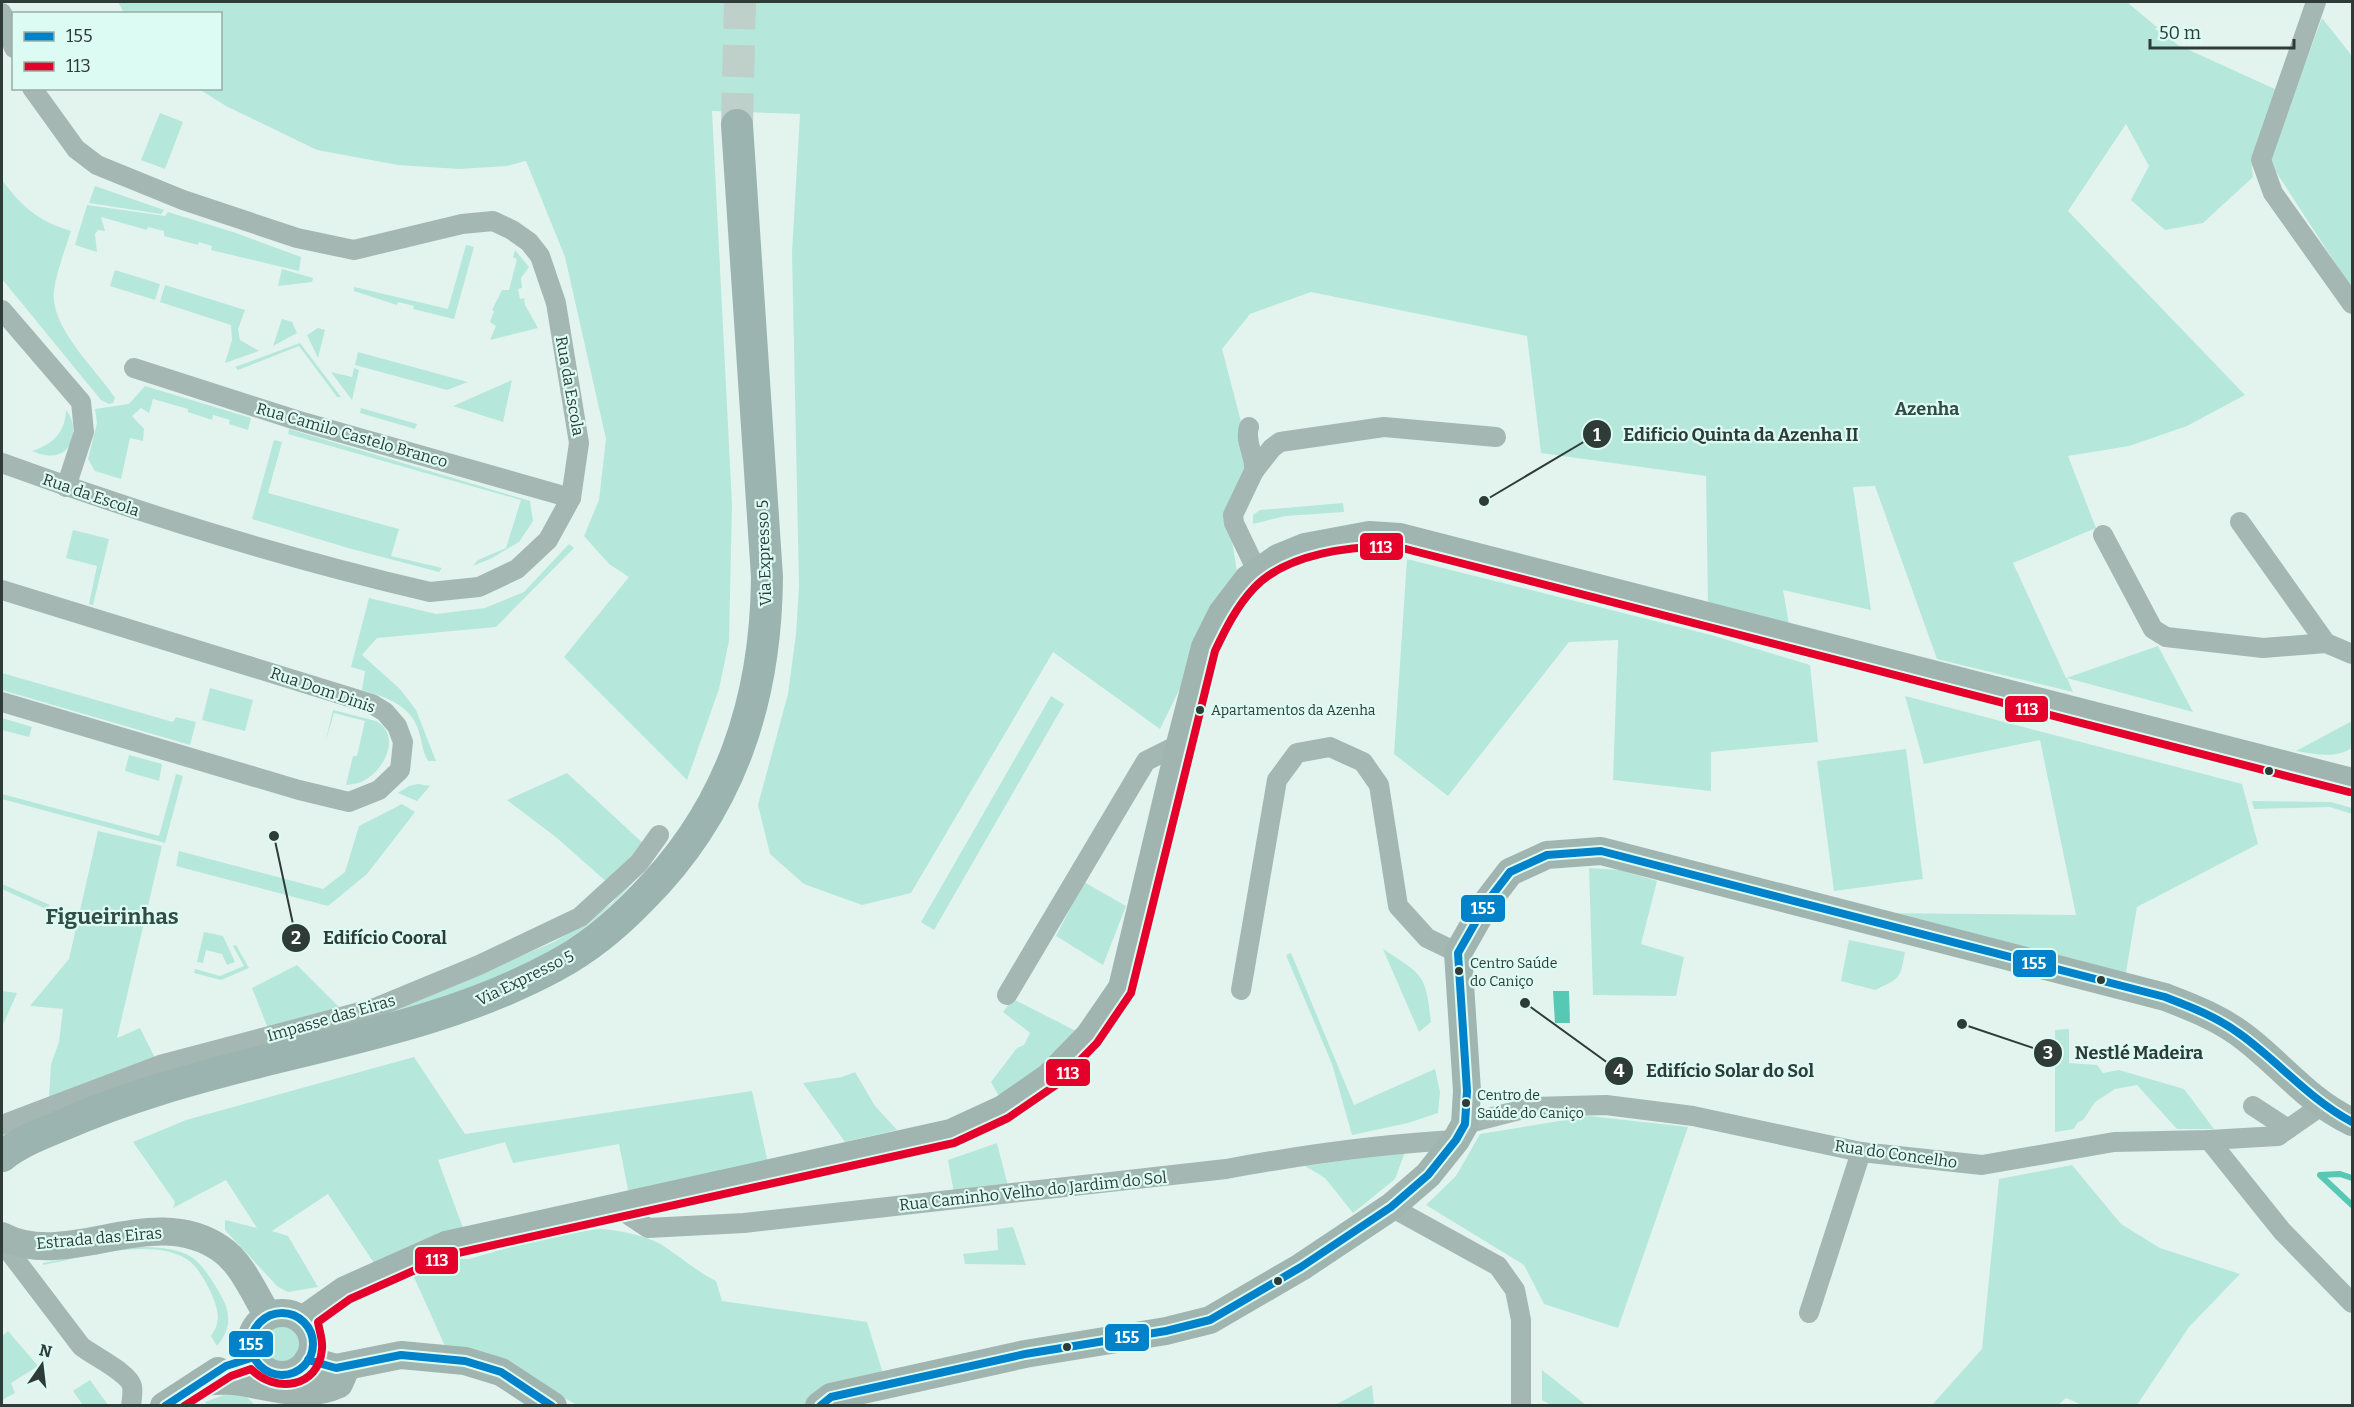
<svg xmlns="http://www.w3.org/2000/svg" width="2354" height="1407" font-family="Bitter,serif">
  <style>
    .green { fill: #b6e7db }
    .water { fill: #56c8b4 }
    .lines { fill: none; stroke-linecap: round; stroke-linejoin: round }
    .stream { stroke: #56c8b4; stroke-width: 6 }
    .primary-tunnel { stroke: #bfcfca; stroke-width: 32; stroke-dasharray: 32 16; stroke-linecap: butt }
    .street { stroke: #a5b7b2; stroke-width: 20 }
    .secondary { stroke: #a1b5b0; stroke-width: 28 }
    .primary { stroke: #9cb4af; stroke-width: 32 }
    .bus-1-casing { stroke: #dcfbf2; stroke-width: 12 }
    .bus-2-casing { stroke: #dcfbf2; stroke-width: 12 }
    .bus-1 { stroke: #0082ca; stroke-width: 8 }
    .bus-2 { stroke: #e4002b; stroke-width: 8 }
    .bus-dot { fill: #2f3b37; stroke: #dcfbf2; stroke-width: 2 }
    .labels { text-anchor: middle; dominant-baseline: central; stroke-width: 4.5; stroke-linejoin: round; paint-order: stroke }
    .bus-label { font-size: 14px; fill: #2f3b37; stroke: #dcfbf2; text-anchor: start }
    .street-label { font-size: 16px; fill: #2f3b37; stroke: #dcfbf2 }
    .neighbourhood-label { font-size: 18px; font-weight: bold; fill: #324c45; stroke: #dcfbf2 }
    .district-label { font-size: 22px; font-weight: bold; fill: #324c45; stroke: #dcfbf2 }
    .leader { fill: none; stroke: #2f3b37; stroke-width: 2 }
    .callout-dot { fill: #2f3b37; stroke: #dcfbf2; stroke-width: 2 }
    .mark-label { font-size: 18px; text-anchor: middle; font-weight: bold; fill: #fff }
    .callout-label { font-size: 18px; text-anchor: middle; font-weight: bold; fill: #2f3b37; stroke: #dcfbf2; stroke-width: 4.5; stroke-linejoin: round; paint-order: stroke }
    .line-badge { stroke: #dcfbf2; stroke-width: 2 }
    .badge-label { font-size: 16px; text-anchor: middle; font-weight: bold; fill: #fff }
  </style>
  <rect width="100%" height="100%" fill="#e3f4ef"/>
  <g class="green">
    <path d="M 118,2 L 2127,2 L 2178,45 L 2277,90 L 2251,159 L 2253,177 L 2203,223 L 2165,230 L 2131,200 L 2149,166 L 2126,124 L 2068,211 L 2245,395 L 2187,426 L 2129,446 L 2068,456 L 2096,528 L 2013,563 L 2066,678 L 2158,646 L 2193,712 L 2067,678 L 2073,692 L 1937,659 L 1875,486 L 1853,487 L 1871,610 L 1783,590 L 1789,624 L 1708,606 L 1706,476 L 1541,453 L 1527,336 L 1311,292 L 1250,314 L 1222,349 L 1255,475 L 1230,528 L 1237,572 L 1160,729 L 1053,652 L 911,893 L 862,905 L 804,884 L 770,854 L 758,805 L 788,694 L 796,634 L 799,586 L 792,252 L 800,114 L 712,111 L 732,504 L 729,641 L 719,689 L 687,780 L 564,657 L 629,577 L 609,564 L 584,536 L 599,500 L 606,439 L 565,257 L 526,161 L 507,166 L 459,169 L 398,165 L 317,150 L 226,106 L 199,89 L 220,88 L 220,14 L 124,13 Z"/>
    <path d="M 2322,18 L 2352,56 L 2352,289 L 2269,161 Z"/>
    <path d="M 160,113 L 183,122 L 165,169 L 141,160 Z"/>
    <path d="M 2,180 C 22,207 38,221 71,231 C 65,250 57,270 54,290 C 49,327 96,369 115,398 L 113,403 L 109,404 L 101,400 L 2,279 Z"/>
    <path d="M 95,186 L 164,210 L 161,214 L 89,203 Z"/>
    <path d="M 87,205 L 165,216 L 168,212 L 233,232 L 301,257 L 299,271 L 211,250 L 212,246 L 199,242 L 198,245 L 164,236 L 164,231 L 148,227 L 147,230 L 101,217 L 105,231 L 98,230 L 95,234 L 97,252 L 75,245 Z"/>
    <path d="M 466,245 L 474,247 L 454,319 L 413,309 L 414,306 L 398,302 L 397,305 L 354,291 L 354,287 L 448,309 Z"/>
    <path d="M 515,250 L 529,267 L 521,278 L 522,288 L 518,289 L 520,299 L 524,298 L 525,305 L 538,328 L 490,340 L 496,326 L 490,322 L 494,311 L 492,310 L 502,290 L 509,290 L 517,259 L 513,257 Z"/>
    <path d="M 282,269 L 313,278 L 312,282 L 278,286 Z"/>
    <path d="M 115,270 L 160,284 L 155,300 L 110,286 Z"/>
    <path d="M 165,285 L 245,310 L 238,329 L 240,340 L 259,351 L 225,363 L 232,340 L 231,325 L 160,302 Z"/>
    <path d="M 282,319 L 292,322 L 297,333 L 273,346 Z"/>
    <path d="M 318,328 L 325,330 L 318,358 L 307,335 Z"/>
    <path d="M 300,343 L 341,397 L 337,397 L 299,346 L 238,370 L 235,367 Z"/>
    <path d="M 358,352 L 468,382 L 447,390 L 355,365 Z"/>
    <path d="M 354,368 L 359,370 L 352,400 L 331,372 L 352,377 Z"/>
    <path d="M 512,380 L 503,422 L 453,406 Z"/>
    <path d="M 145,386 L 251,418 L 248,430 L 229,424 L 230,420 L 213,415 L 212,420 L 188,412 L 188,409 L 153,399 L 149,413 L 141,408 L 132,416 L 144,429 L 143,441 L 130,438 L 121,479 L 95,471 L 88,459 L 97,423 L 95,409 L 129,404 Z"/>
    <path d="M 361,408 L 417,424 L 415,429 L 360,413 Z"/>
    <path d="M 66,410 C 81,428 73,460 45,455 C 41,455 36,452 32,451 C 53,444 65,433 66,410 Z"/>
    <path d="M 289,429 L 530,501 L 533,521 L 519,542 L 492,558 L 473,566 L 478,560 L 506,548 L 521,500 L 288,434 Z"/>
    <path d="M 274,440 L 282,442 L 268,493 L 399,529 L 391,556 L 442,568 L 439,572 L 348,548 L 252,519 Z"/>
    <path d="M 1343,503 L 1344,512 L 1285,516 L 1253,524 L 1253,515 L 1260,510 Z"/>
    <path d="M 73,530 L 109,539 L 93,605 L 89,604 L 97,566 L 66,558 Z"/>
    <path d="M 569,544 L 574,548 L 496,627 L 377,638 L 362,655 L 400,689 L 416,710 L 436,761 L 428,761 C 422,751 422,740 418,729 C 409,704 385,697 362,690 L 365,671 L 351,667 L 369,598 L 436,614 L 485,608 L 524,592 Z"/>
    <path d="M 1407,559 L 1711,635 L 1810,665 L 1818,742 L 1711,752 L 1711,791 L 1613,780 L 1618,640 L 1569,642 L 1448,796 L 1394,754 Z"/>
    <path d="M 2,673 L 173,722 L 176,717 L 196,722 L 190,745 L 2,690 Z"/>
    <path d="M 210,688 L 253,700 L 245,731 L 202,720 Z"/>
    <path d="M 1051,696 L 1064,704 L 934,930 L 921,922 Z"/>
    <path d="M 1905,696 L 2242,784 L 2258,844 L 2137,907 L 2125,978 L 1872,913 L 2076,915 L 2040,740 L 1924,764 Z"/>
    <path d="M 333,710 L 376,721 C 403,736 383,773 361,782 C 356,784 351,784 346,785 L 353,756 L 357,756 L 365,721 L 334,713 L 325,743 Z"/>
    <path d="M 2,718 L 32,727 L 29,737 L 2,730 Z"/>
    <path d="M 2352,721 L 2352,748 C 2335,759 2315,754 2296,751 Z"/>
    <path d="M 1906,749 L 1923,879 L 1834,891 L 1817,761 Z"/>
    <path d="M 129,755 L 162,764 L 159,781 L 125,771 Z"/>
    <path d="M 567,773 L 645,845 L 609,884 L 557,838 L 507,800 Z"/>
    <path d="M 176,774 L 183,776 L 165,843 L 2,799 L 2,794 L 159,836 Z"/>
    <path d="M 418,784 L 430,786 L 417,801 L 398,793 L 409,786 Z"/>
    <path d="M 2252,801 L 2331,802 L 2352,808 L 2352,814 L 2330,807 L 2254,809 Z"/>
    <path d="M 402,804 L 415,812 L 367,874 L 328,906 L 176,866 L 179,851 L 323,889 L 345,872 L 359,826 Z"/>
    <path d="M 98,831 L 162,846 L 117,1038 L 140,1028 L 156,1060 L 49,1098 L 51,1064 L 59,1042 L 63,1009 L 30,1006 L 69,959 Z"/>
    <path d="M 1589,868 L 1620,870 L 1657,881 L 1641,944 L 1684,957 L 1676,996 L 1593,995 Z"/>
    <path d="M 632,879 L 635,880 C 548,981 430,1001 308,1036 L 507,962 L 554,942 L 587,922 L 612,903 Z"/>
    <path d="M 1084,882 L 1126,906 L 1103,965 L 1056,936 Z"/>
    <path d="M 2,884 L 50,905 L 46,909 L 2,889 Z"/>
    <path d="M 204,932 L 223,936 L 235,962 L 227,965 L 222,954 L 206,950 L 203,963 L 197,962 Z"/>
    <path d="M 1849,940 L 1905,952 C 1900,980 1900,978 1875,990 L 1841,981 Z"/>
    <path d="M 236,945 L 249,968 L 221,980 L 194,973 L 195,969 L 220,976 L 244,966 L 233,946 Z"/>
    <path d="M 1383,949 C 1423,975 1426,974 1431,1022 L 1419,1032 Z"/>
    <path d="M 1291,953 L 1354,1105 L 1435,1069 L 1440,1092 L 1438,1113 L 1408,1123 L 1352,1135 L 1332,1064 L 1286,955 Z"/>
    <path d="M 297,965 L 342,1010 L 269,1031 L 252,988 Z"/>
    <path d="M 2,991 L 17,993 L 2,1027 Z"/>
    <path d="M 1013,999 L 1076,1031 L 1034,1074 L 999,1096 L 991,1082 L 1017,1048 L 1024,1045 L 1030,1033 L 1003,1012 Z"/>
    <path d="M 2069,1029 L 2069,1063 L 2097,1065 L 2103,1073 L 2119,1070 L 2184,1089 L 2214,1129 L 2177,1129 L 2137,1085 L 2115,1089 L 2095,1102 L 2083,1120 L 2077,1123 L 2074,1129 L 2055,1132 L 2055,1030 Z"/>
    <path d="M 414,1057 L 465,1134 L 752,1091 L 769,1168 L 629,1195 L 619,1144 L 513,1163 L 505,1142 L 438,1160 L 463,1228 L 374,1263 L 328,1194 L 272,1231 L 288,1236 L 318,1287 L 288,1292 L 278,1287 L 225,1230 L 225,1220 L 257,1228 L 226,1180 L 173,1208 L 175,1202 L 133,1142 L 186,1120 Z"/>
    <path d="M 855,1072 L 875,1106 L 897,1130 L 845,1142 L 803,1083 L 842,1077 Z"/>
    <path d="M 1589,1116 L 1688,1127 L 1618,1328 L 1544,1304 L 1524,1265 L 1426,1205 L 1456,1176 L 1480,1134 Z"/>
    <path d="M 997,1143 L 1009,1190 L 955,1199 L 948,1160 Z"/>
    <path d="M 1405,1152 L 1395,1179 L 1353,1213 L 1325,1178 L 1305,1166 Z"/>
    <path d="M 2072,1165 L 2121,1224 L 2160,1248 L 2240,1274 L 2189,1327 L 2137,1405 L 2082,1405 L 2066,1398 L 2058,1405 L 1932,1405 L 1982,1349 L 1999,1179 Z"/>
    <path d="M 1013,1227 L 1026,1265 L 965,1264 L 963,1254 L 998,1250 L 997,1229 Z"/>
    <path d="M 598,1229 C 615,1229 648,1236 662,1245 C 681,1257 696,1271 716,1281 L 722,1301 L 867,1322 L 886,1383 L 806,1404 L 805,1405 L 577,1405 L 499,1362 L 445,1346 L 413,1275 L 455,1259 L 469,1259 L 543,1238 Z"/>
    <path d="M 130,1247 C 150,1247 175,1246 193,1258 C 202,1265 210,1277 216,1287 C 229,1308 235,1324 217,1346 L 211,1336 C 222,1321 218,1309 211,1293 C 206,1282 198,1267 188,1260 C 152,1236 83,1258 43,1265 L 43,1263 Z"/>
    <circle cx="282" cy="1342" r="21"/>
    <path d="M 8,1331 L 38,1366 L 11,1383 L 15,1393 L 2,1400 L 2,1336 Z"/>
    <path d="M 1542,1370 L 1586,1405 L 1551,1405 L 1542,1400 Z"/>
    <path d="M 90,1380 L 108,1405 L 83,1405 L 73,1391 Z"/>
    <path d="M 1372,1385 L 1374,1405 L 1335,1405 Z"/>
    <path d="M 224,1395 L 245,1395 L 255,1405 L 207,1405 L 205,1402 Z"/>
  </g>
  <path class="water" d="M 1569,991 L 1570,1023 L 1555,1023 L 1553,991 Z"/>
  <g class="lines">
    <path class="stream" d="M 2352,1178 L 2340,1174 L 2320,1175 L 2352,1205"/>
    <path class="primary-tunnel" d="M 737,125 L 740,2"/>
    <g class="street">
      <path d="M 2316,2 L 2261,160 L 2273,193 L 2352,304"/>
      <path d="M 2,13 L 14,48"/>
      <path d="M 2,310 L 81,402 L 84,432 L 66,487"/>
      <path d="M 134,368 L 296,420 L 571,498"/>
      <path d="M 1249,427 C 1244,442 1256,456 1254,471 L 1233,515 L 1234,523 L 1257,571"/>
      <path d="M 2,463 C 142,514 284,558 430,592 L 479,587 L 517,569 L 548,540 L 571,498 L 579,443 L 556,303 L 540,256 L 529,242 L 512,230 L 493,221 L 462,224 L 354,250 L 297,238 L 183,200 L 97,165 L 76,149 L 32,88"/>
      <path d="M 1254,471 L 1272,448 L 1280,442 L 1384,427 L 1496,437"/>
      <path d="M 2240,522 L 2326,643 L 2352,654"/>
      <path d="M 2103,535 L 2153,629 L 2166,637 L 2263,648 L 2326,643"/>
      <path d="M 2,590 L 372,704 L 385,712 L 397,726 L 403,742 L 400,770 L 379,790 L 349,802 L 299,790 L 2,702"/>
      <path d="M 1241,990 L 1277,780 L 1297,753 L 1330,747 L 1363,762 L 1379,785 L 1398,906 L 1427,938 L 1458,953"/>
      <path d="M 1007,995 L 1146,761 L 1180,744"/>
      <path d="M 2253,1106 L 2288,1129"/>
      <path d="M 1465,1124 L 1532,1107 L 1606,1105 L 1693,1116 L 1861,1152 L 1982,1165 L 2114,1142 L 2209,1140 L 2278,1136 L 2321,1106"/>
      <path d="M 2,1125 L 160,1065 L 375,1008 L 479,965 L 580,917 L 639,863 L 659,835"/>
      <path d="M 2209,1140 L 2282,1231 L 2352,1303"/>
      <path d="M 615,1206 L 648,1228 L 744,1223 L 1226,1169 C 1302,1155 1379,1144 1456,1140"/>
      <path d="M 1391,1207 L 1498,1266 L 1515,1290 L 1521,1320 L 1521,1406"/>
      <path d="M 2,1242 L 81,1346 C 93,1356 128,1372 132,1386 C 133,1391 132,1399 131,1406"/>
      <path d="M 1809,1313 L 1861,1152"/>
    </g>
    <g class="secondary">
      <path d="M 2,1236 C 68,1271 152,1201 221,1249 C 242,1263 255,1295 268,1316"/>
      <circle cx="282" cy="1344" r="31"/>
      <path d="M 305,1321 L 311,1314 L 345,1290 L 446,1245 L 951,1133 L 1003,1109 L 1049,1077 L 1089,1036 L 1122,988 L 1180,744 L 1205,647 L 1222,613 L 1248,579 L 1278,558 L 1305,547 L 1369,535 L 1400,537 L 2352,782"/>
      <path d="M 308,1360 L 336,1368 L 401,1355 L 465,1361 L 501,1372 L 553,1406"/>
      <path d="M 201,1382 C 212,1381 223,1380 234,1381 C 269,1386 305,1400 339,1384 L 346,1368"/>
      <path d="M 164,1406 L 218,1371"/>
      <path d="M 819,1406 L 831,1397 L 1025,1354 L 1166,1331 L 1210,1320 L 1301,1267 L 1391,1207 L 1428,1175 L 1456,1140 L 1465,1124 L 1467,1091 L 1458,953 L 1487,902 L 1510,872 L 1547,855 L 1601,851 L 2165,997 C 2194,1008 2222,1019 2247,1039 C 2284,1068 2308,1101 2352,1122"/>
    </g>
    <path class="primary" d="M 2,1156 C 20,1142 41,1134 63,1125 C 126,1097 192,1079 259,1062 C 360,1037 463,1016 555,966 C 587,949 617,924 642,898 C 731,809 766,700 767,577 L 737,125"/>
    <g class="bus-1-casing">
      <g id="bus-1">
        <circle cx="282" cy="1344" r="31"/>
        <path d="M 308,1360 L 336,1368 L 401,1355 L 465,1361 L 501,1372 L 552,1406"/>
        <path d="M 165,1406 L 226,1366 L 254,1357"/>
        <path d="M 820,1406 L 831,1397 L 1025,1354 L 1166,1331 L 1210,1320 L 1301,1267 L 1391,1207 L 1428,1175 L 1456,1140 L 1465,1124 L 1467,1091 L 1458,953 L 1487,902 L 1510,872 L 1547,855 L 1601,851 L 2165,997 C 2191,1007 2217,1017 2240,1034 C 2279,1062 2309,1099 2352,1122"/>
      </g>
    </g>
    <g class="bus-2-casing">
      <path id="bus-2" d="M 184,1406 L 231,1376 L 251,1369 C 275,1394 319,1388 322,1349 C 323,1339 319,1330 318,1322 L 350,1299 L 449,1255 L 954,1143 L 1008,1118 L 1056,1085 L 1097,1043 L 1131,993 L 1215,651 C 1226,628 1237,606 1254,588 C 1287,553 1354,545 1398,547 L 2349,792"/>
    </g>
    <use href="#bus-1" class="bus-1"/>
    <use href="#bus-2" class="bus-2"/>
  </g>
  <g class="bus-dot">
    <circle cx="1200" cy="710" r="5"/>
    <circle cx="2269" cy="771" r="5"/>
    <circle cx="1459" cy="971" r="5"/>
    <circle cx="2101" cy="980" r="5"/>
    <circle cx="1466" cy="1103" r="5"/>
    <circle cx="1278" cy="1281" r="5"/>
    <circle cx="1067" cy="1347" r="5"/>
  </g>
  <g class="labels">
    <g class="bus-label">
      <text x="1211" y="710">Apartamentos da Azenha</text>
      <text x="1470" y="963">Centro Saúde<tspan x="1470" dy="18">do Caniço</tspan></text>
      <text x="1477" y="1095">Centro de<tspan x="1477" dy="18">Saúde do Caniço</tspan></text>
    </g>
    <g class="street-label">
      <text transform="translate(570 386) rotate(80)">Rua da Escola</text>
      <text transform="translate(352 435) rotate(16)">Rua Camilo Castelo Branco</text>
      <text transform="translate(91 495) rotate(19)">Rua da Escola</text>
      <text transform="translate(764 553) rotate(-92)">Via Expresso 5</text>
      <text transform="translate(323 690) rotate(19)">Rua Dom Dinis</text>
      <text transform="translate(525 978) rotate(-26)">Via Expresso 5</text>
      <text transform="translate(331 1018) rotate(-16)">Impasse das Eiras</text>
      <text transform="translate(1896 1154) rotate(8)">Rua do Concelho</text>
      <text transform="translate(1033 1191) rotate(-6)">Rua Caminho Velho do Jardim do Sol</text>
      <text transform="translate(99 1238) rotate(-5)">Estrada das Eiras</text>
    </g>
    <g class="neighbourhood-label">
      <text x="1927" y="409">Azenha</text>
    </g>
    <g class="district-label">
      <text x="112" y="916">Figueirinhas</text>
    </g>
  </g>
  <path class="leader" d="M1484 501L1597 434M274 836L296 938M1962 1024L2048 1053M1525 1003L1619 1071"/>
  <g class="callout-dot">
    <circle cx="1484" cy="501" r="6"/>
    <circle cx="274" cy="836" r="6"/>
    <circle cx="1962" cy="1024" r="6"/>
    <circle cx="1525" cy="1003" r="6"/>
    <circle cx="1597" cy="434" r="15"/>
    <circle cx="296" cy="938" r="15"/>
    <circle cx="2048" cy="1053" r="15"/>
    <circle cx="1619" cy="1071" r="15"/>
  </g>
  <g class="mark-label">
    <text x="1597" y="441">1</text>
    <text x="296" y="944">2</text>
    <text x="2048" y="1059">3</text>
    <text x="1619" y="1077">4</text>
  </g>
  <g class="callout-label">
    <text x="1741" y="441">Edificio Quinta da Azenha II</text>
    <text x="385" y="944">Edifício Cooral</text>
    <text x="2139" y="1059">Nestlé Madeira</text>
    <text x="1730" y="1077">Edifício Solar do Sol</text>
  </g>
  <g class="line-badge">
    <rect x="1359" y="532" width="45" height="29" rx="6" fill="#e4002b"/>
    <rect x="2004" y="695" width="45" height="28" rx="6" fill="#e4002b"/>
    <rect x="1460" y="894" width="46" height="29" rx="6" fill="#0082ca"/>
    <rect x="2012" y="949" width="45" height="29" rx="6" fill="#0082ca"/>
    <rect x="1045" y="1058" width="46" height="29" rx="6" fill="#e4002b"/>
    <rect x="414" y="1246" width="45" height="29" rx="6" fill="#e4002b"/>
    <rect x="1104" y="1323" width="46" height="29" rx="6" fill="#0082ca"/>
    <rect x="228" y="1330" width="46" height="28" rx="6" fill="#0082ca"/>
  </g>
  <g class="badge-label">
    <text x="1381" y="553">113</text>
    <text x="2027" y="715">113</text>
    <text x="1483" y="914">155</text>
    <text x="2034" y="969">155</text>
    <text x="1068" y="1079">113</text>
    <text x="437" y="1266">113</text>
    <text x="1127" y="1343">155</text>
    <text x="251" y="1350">155</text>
  </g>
  <rect width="2354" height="1407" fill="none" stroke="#2f3b37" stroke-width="6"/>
  <rect x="12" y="12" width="210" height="78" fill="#dcfbf2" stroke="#97aea7" stroke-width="1.5"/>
  <rect x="24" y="32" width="30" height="9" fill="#0082ca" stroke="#97aea7" stroke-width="1.5"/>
  <text x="66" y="42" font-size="18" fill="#2f3b37">155</text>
  <rect x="24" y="62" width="30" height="9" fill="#e4002b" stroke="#97aea7" stroke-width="1.5"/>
  <text x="66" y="72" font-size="18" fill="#2f3b37">113</text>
  <g transform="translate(42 1365) rotate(14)" stroke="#dcfbf2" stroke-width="4.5" paint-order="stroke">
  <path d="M0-4.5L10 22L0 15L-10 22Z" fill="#2f3b37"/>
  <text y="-9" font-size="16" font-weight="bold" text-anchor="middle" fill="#2f3b37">N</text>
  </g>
  <path d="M2150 39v9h144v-9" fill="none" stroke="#2f3b37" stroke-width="3"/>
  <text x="2159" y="39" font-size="18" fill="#2f3b37" stroke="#dcfbf2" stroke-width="4.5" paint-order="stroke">50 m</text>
</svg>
